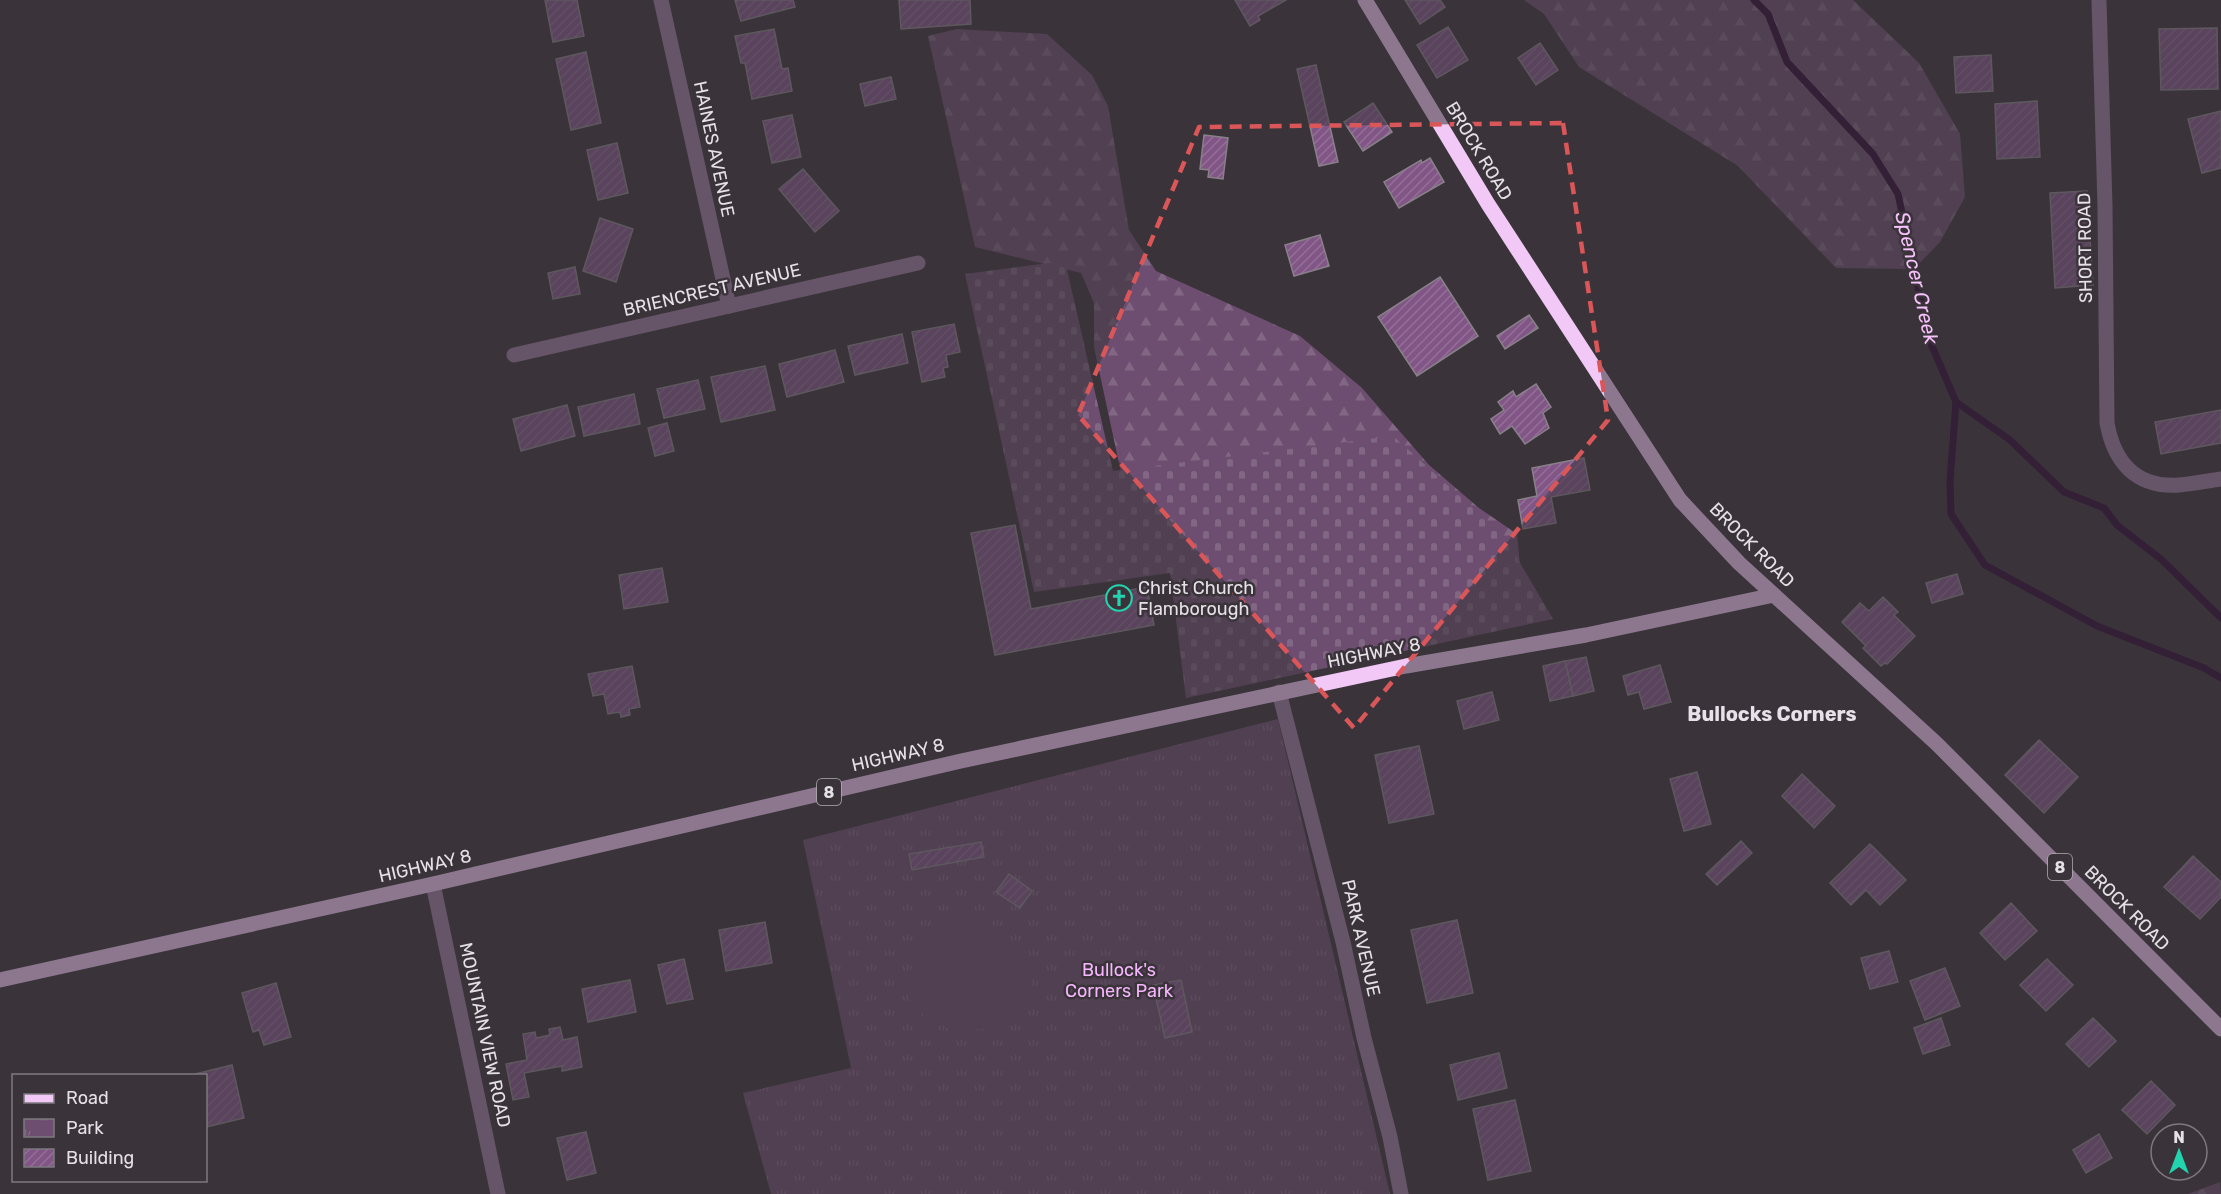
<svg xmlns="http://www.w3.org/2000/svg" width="2221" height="1194" font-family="Rubik,sans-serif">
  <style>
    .forest { fill: url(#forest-firs) }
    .cemetery { fill: url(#cemetery-stones) }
    .park { fill: url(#park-tufts) }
    .pitch { fill: #6d4e70 }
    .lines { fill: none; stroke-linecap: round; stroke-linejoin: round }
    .stream { stroke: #2c0531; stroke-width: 7 }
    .building { fill: url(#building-hatch); stroke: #888189; stroke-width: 1.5 }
    .minor { stroke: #9c7a9f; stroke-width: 15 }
    .major { stroke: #f1c8f6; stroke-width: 15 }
    .marked { fill: none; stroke: #da5658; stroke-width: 4.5; stroke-dasharray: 12 8; stroke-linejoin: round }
    .labels { text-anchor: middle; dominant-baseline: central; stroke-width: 5; stroke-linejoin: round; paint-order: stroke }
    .shield { fill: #3a343a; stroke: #b2adb2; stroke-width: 1.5 }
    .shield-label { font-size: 16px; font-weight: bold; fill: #e5e1e6 }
    .street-label { font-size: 18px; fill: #e5e1e6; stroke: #3a343a }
    .poi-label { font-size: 18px; fill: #e5e1e6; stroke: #3a343a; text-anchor: start }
    .park-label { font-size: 18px; fill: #f6b6fd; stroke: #3a343a }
    .water-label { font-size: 20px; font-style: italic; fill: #f6c2fb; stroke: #3a343a }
    .neighbourhood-label { font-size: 20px; font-weight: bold; fill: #e9e1e9; stroke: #3a343a }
  </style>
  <defs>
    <pattern id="forest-firs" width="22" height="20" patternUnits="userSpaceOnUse" patternTransform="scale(1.5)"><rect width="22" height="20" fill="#6d4e70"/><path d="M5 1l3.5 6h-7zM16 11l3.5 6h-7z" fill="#826784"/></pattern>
    <pattern id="cemetery-stones" width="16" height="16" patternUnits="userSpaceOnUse" patternTransform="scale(1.5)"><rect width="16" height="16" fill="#6d4e70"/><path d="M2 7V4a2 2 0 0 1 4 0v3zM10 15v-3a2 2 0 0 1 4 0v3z" fill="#826784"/></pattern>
    <pattern id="park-tufts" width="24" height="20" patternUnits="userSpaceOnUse" patternTransform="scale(1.5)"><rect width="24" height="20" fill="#6d4e70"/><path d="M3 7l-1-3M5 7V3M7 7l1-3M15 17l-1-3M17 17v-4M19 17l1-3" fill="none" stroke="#826784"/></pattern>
    <pattern id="building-hatch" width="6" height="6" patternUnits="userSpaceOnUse" patternTransform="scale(1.5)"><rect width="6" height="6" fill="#815686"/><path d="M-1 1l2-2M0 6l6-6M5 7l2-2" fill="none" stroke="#936e97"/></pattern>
  </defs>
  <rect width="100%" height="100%" fill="#3a343a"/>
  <g class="forest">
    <path d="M 1524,0 L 1853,0 L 1919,63 L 1960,134 L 1965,197 L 1940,242 L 1914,269 L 1836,268 L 1738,166 L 1579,67 L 1544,14 Z"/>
    <path d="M 957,29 L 1047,34 L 1092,75 L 1108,106 L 1129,230 L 1156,271 L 1300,336 L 1362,388 L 1429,465 L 1479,508 L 1517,534 L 1521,575 L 1131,519 L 1094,347 L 1094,303 L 1081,273 L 975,247 L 928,36 Z"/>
    <path d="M 2220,1182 L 2221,1194 L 2188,1194 Z"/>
  </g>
  <path class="cemetery" d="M 1065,261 L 1113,471 L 1393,436 L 1505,537 L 1553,619 L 1186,698 L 1170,573 L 1034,592 L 965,274 Z"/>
  <path class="park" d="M 1278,719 L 1390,1194 L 771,1194 L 743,1093 L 851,1068 L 803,840 Z"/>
  <g class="pitch">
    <path d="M 946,914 L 971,914 L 1031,963 L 1031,1001 L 998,1027 L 955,1032 L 914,1009 L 904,985 L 932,923 Z"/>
    <path d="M 841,1185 L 865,1193 L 866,1194 L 818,1194 Z"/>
  </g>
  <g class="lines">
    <g class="stream">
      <path d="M 1754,0 L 1768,14 L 1787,62 L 1873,154 L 1898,194 L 1929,339 L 1956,402 L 2010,440 L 2064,492 L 2104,508 L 2117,525 L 2162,560 L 2221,618"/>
      <path d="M 1956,402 L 1950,481 L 1951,514 L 1985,565 L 2097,626 L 2204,668 L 2221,678"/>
    </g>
  </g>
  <g class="building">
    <path d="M 545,0 L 577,0 L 584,36 L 553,42 Z"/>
    <path d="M 735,0 L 793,0 L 795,7 L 741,21 Z"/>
    <path d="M 899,0 L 970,0 L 971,24 L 901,29 Z"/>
    <path d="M 1235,0 L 1286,0 L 1258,16 L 1260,20 L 1250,26 Z"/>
    <path d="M 1405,0 L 1440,0 L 1445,7 L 1420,24 Z"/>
    <path d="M 1448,27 L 1468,60 L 1437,78 L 1417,45 Z"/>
    <path d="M 2217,28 L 2218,89 L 2161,90 L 2159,29 Z"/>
    <path d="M 774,29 L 782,69 L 788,68 L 792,91 L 752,99 L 745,63 L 741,63 L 735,36 Z"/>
    <path d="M 1540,43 L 1558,70 L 1536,85 L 1518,58 Z"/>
    <path d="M 586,52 L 601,123 L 571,130 L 556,59 Z"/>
    <path d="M 1991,55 L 1993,91 L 1956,93 L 1954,57 Z"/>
    <path d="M 1316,65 L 1338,162 L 1319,166 L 1297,69 Z"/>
    <path d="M 891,77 L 896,99 L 865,106 L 860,84 Z"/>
    <path d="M 2037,101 L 2040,157 L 1997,159 L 1995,104 Z"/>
    <path d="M 1373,103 L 1392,132 L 1363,151 L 1344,122 Z"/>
    <path d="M 2221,111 L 2221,168 L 2202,173 L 2188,119 Z"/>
    <path d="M 792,115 L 801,157 L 772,163 L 763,121 Z"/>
    <path d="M 1204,135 L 1228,138 L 1223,179 L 1208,177 L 1209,170 L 1200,169 Z"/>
    <path d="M 617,143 L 628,193 L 598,200 L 587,150 Z"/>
    <path d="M 1430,158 L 1444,182 L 1399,208 L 1384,182 L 1421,160 L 1422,163 Z"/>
    <path d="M 803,169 L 839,211 L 815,232 L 779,189 Z"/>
    <path d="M 2087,191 L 2093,285 L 2055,288 L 2050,193 Z"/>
    <path d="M 600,218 L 633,229 L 616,282 L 583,271 Z"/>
    <path d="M 1320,235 L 1329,266 L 1294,276 L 1285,245 Z"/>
    <path d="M 575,267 L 580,294 L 553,299 L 548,273 Z"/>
    <path d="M 1440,277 L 1478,336 L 1417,376 L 1378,317 Z"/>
    <path d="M 1529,315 L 1538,328 L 1505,349 L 1497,336 Z"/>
    <path d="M 954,324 L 960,352 L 946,355 L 948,367 L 943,368 L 945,377 L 922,382 L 912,332 Z"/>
    <path d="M 902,334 L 908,363 L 855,375 L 848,346 Z"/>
    <path d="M 835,350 L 844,382 L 787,397 L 779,364 Z"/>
    <path d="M 765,366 L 775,410 L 721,422 L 711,377 Z"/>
    <path d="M 698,380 L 705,409 L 664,418 L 657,389 Z"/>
    <path d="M 1536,384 L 1551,407 L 1543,413 L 1549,428 L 1525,444 L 1512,426 L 1500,434 L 1491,419 L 1504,410 L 1498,402 L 1513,391 L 1516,397 Z"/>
    <path d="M 634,394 L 640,424 L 584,436 L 578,407 Z"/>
    <path d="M 567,405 L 575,436 L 521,451 L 513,419 Z"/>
    <path d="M 2221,410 L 2221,443 L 2161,454 L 2155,422 Z"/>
    <path d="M 667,423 L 674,451 L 655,456 L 648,428 Z"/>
    <path d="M 1584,458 L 1590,490 L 1551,497 L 1556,523 L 1523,529 L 1518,500 L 1537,496 L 1532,468 Z"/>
    <path d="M 1015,525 L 1031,609 L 1147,587 L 1154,625 L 995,655 L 971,533 Z"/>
    <path d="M 662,568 L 668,602 L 624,609 L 619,575 Z"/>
    <path d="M 1957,574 L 1963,594 L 1932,603 L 1926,583 Z"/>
    <path d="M 1883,597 L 1898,612 L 1894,615 L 1915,636 L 1887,664 L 1885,663 L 1881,666 L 1863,648 L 1866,646 L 1842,622 L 1860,603 L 1869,611 Z"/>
    <path d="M 1586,657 L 1594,691 L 1573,696 L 1565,661 Z"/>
    <path d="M 1565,661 L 1573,696 L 1550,701 L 1543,666 Z"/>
    <path d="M 1660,665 L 1671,702 L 1644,709 L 1639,692 L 1628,695 L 1623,676 Z"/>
    <path d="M 632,666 L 640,707 L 629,709 L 630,715 L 621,717 L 620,712 L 608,714 L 604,694 L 593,696 L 588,674 Z"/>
    <path d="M 1492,692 L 1499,720 L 1464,729 L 1457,701 Z"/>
    <path d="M 2039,740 L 2078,777 L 2044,813 L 2005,775 Z"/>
    <path d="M 1419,746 L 1434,814 L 1389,823 L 1375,755 Z"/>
    <path d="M 1697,772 L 1711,824 L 1684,831 L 1670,779 Z"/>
    <path d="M 1802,774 L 1835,806 L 1814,828 L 1782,796 Z"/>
    <path d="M 1741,841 L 1752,853 L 1717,885 L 1706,874 Z"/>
    <path d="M 981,842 L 984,857 L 912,870 L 909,854 Z"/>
    <path d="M 1870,844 L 1906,880 L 1880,905 L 1866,890 L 1851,905 L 1830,883 Z"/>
    <path d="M 2193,856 L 2221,882 L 2221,897 L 2200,919 L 2164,887 Z"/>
    <path d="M 1009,874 L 1032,891 L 1020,908 L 996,892 Z"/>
    <path d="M 2011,903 L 2037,931 L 2005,960 L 1980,933 Z"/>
    <path d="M 1457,920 L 1473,993 L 1427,1003 L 1411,930 Z"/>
    <path d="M 765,922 L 772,963 L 726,971 L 719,930 Z"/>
    <path d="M 1889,951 L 1898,982 L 1870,989 L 1861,958 Z"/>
    <path d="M 684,959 L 693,999 L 667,1004 L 658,965 Z"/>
    <path d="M 2047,959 L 2073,985 L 2046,1011 L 2020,985 Z"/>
    <path d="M 1945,968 L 1960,1006 L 1925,1020 L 1910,981 Z"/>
    <path d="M 630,980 L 636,1012 L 588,1022 L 582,989 Z"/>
    <path d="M 1181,980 L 1192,1032 L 1165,1038 L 1153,985 Z"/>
    <path d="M 276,983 L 291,1037 L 264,1045 L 259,1030 L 253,1032 L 242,993 Z"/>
    <path d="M 1941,1018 L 1950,1045 L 1923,1054 L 1914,1028 Z"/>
    <path d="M 2093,1018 L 2116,1041 L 2089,1067 L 2066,1044 Z"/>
    <path d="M 560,1027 L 563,1040 L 577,1037 L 582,1067 L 562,1071 L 562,1066 L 524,1073 L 529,1097 L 513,1100 L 506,1064 L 527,1060 L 523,1034 L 535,1032 L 536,1038 L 550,1035 L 549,1029 Z"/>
    <path d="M 1499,1053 L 1507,1088 L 1458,1100 L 1450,1065 Z"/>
    <path d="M 232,1065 L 244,1118 L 206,1127 L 206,1076 L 187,1076 Z"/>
    <path d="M 2151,1081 L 2175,1105 L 2147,1134 L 2122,1110 Z"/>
    <path d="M 1515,1100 L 1531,1171 L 1488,1180 L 1473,1109 Z"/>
    <path d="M 586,1132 L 596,1173 L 567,1180 L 557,1138 Z"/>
    <path d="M 2099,1134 L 2112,1158 L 2086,1173 L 2073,1150 Z"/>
  </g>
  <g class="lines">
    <g class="minor">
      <path d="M 661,0 L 729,306"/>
      <path d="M 2099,0 L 2105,206 L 2107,423 C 2114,462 2136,488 2179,485 C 2193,484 2207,481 2221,479"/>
      <path d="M 514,355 L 918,263"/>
      <path d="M 1279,692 L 1343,942 L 1364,1038 L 1390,1137 L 1401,1194"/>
      <path d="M 433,884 L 498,1194"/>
    </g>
    <g class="major">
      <path d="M 1365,0 L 1488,204 L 1680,500 L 1739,563 L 1937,744 L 2221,1029"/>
      <path d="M 0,980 L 433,884 L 961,761 L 1406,666 L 1586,635 L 1774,595"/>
    </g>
  </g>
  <path d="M0 0H2221V1194H0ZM 1563,123 L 1608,420 L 1354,728 L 1078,415 L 1199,127 Z" fill="#3a343a" fill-opacity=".55" fill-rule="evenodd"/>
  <path class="marked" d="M 1563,123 L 1608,420 L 1354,728 L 1078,415 L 1199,127 Z"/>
  <defs>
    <g id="church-ring" transform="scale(1.35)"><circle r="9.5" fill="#3a343a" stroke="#22d5af" stroke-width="1.5"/><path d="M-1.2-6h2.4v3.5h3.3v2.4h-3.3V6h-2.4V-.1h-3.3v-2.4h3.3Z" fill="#22d5af"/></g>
  </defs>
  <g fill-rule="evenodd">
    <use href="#church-ring" x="1119" y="598"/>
  </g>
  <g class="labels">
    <g class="shield">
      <rect x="817" y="779" width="24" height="26" rx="4.5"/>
      <rect x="2048" y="854" width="24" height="26" rx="4.5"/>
    </g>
    <g class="shield-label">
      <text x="829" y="792">8</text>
      <text x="2060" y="867">8</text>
    </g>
    <g class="street-label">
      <text transform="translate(714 149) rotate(78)">HAINES AVENUE</text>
      <text transform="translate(1479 151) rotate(59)">BROCK ROAD</text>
      <text transform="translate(2085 248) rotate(-91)">SHORT ROAD</text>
      <text transform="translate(712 290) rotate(-13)">BRIENCREST AVENUE</text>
      <text transform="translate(1752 545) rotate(45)">BROCK ROAD</text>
      <text transform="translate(1374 653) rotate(-11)">HIGHWAY 8</text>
      <text transform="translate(898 755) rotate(-13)">HIGHWAY 8</text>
      <text transform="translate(425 866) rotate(-13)">HIGHWAY 8</text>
      <text transform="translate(2127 908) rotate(45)">BROCK ROAD</text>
      <text transform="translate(1361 938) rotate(77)">PARK AVENUE</text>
      <text transform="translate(485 1035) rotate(78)">MOUNTAIN VIEW ROAD</text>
    </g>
    <g class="poi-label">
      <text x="1138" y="588">Christ Church<tspan x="1138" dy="21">Flamborough</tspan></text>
    </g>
    <g class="park-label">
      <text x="1119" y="970">Bullock's<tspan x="1119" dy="21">Corners Park</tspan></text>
    </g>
    <g class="water-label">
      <text transform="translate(1917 278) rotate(77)">Spencer Creek</text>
    </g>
    <g class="neighbourhood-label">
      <text x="1772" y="714">Bullocks Corners</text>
    </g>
  </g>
  <rect x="12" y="1074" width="195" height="108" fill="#3a343a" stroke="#7e797f" stroke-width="1.5"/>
  <rect x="24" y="1094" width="30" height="9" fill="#f1c8f6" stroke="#7e797f" stroke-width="1.5"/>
  <text x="66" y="1104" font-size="18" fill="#e5e1e6">Road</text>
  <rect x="24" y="1119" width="30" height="18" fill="url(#park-tufts)" stroke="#7e797f" stroke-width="1.5"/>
  <text x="66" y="1134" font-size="18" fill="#e5e1e6">Park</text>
  <rect x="24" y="1149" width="30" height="18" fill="url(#building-hatch)" stroke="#7e797f" stroke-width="1.5"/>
  <text x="66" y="1164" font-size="18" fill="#e5e1e6">Building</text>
  <g transform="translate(2179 1152)"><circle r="28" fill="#3a343a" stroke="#7e797f" stroke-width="1.5"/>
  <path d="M0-4.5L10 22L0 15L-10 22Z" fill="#22d5af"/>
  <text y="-9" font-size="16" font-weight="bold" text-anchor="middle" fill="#e5e1e6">N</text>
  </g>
</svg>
